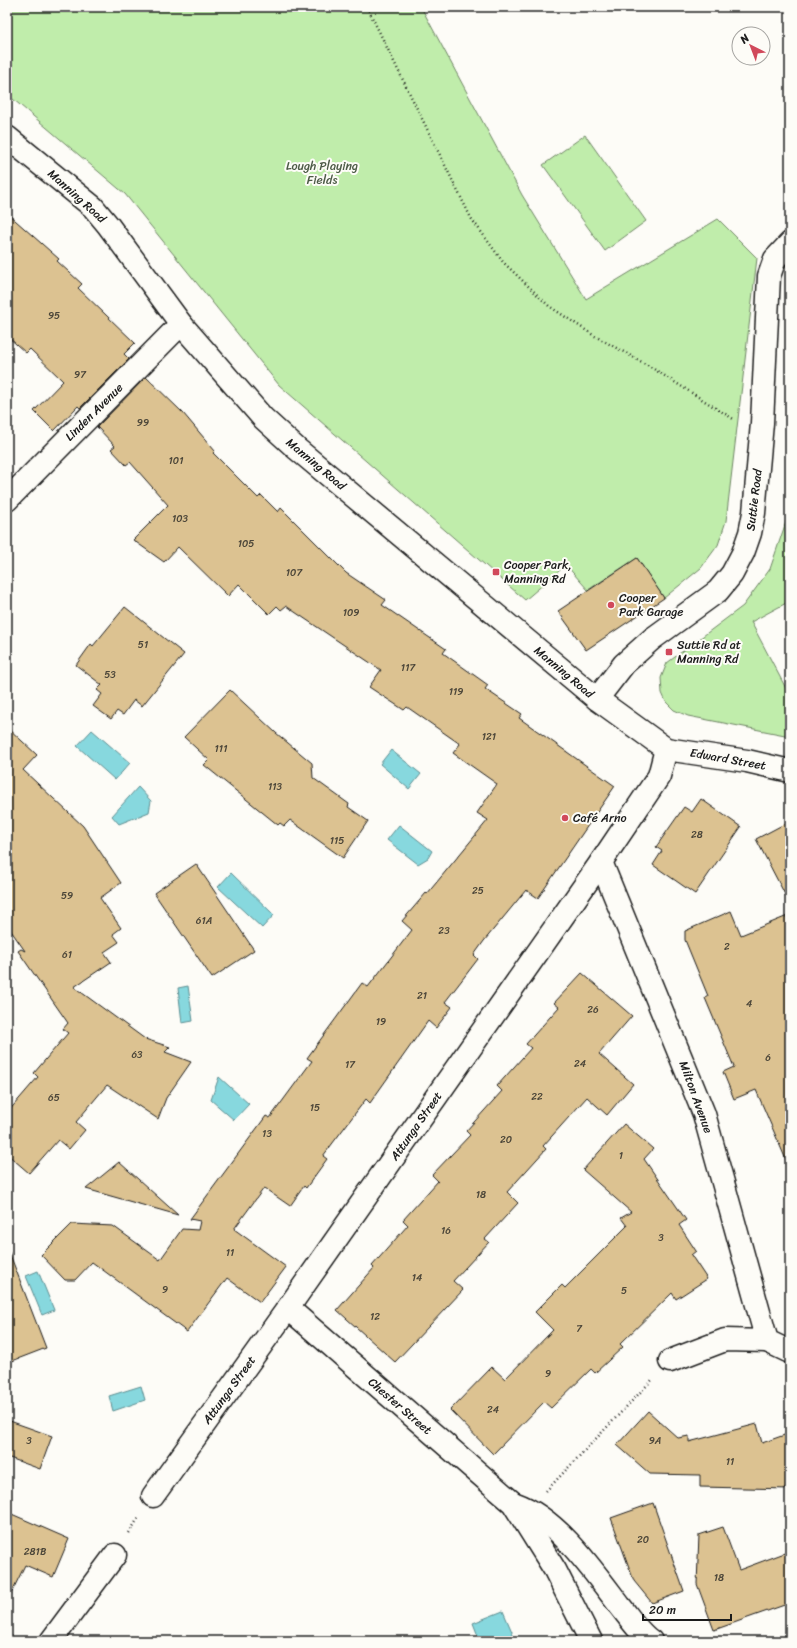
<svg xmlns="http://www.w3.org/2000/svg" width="797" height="1648" font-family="Sriracha,sans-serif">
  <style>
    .green { fill: #c0edab; stroke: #6e8464 }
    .water { fill: #87d8de; stroke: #5c8d90 }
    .building { fill: #dcc291; stroke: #1c1c1c }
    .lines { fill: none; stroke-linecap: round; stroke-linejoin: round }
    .street-casing { stroke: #1c1c1c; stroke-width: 25 }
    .secondary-casing { stroke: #1c1c1c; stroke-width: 25 }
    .path { stroke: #1c1c1c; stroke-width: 2.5; stroke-dasharray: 1 3; stroke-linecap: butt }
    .street { stroke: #fdfcf7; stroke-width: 22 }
    .secondary { stroke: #fdfcf7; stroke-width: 22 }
    .poi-dot { fill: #d1495b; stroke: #fdfcf7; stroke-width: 1.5 }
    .labels { text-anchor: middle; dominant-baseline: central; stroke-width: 4; stroke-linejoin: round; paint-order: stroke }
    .number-label { font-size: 10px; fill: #4c4639 }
    .park-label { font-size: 12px; fill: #4d5b47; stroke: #fdfcf7 }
    .street-label { font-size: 12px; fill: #1c1c1c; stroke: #fdfcf7 }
    .poi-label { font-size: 12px; fill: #1c1c1c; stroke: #fdfcf7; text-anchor: start }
  </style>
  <rect width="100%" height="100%" fill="#fdfcf7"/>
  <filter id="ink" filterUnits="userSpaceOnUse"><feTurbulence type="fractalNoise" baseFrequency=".025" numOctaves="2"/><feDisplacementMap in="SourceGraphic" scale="8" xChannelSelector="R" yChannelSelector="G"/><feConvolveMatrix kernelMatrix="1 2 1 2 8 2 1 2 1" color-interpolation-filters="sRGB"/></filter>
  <g filter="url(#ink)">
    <g class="green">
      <path d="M 7,7 L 421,7 L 522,195 L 586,299 L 718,219 L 757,258 L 726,521 L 718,545 L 701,568 L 664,598 L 637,558 L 588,590 L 566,565 L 525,600 L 279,385 L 125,194 L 7,94 Z"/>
      <path d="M 585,135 L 646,221 L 605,251 L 543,165 Z"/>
      <path d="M 790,493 L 790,601 L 751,622 L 790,696 L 790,736 L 688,716 L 674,710 L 666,702 L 662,693 L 661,678 L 667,663 L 743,606 L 770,569 L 787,519 Z"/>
    </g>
    <g class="water">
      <path d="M 92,730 L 130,763 L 115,780 L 77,746 Z"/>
      <path d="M 391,750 L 421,774 L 409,789 L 380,764 Z"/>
      <path d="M 138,787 L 151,801 L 149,812 L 119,824 L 112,816 Z"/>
      <path d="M 399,825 L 432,851 L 428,858 L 418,864 L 387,840 Z"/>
      <path d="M 231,873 L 274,915 L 262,928 L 218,887 Z"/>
      <path d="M 188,986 L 193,1021 L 182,1023 L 178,988 Z"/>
      <path d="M 219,1077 L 249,1104 L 234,1120 L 211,1100 Z"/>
      <path d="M 38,1271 L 54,1310 L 42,1315 L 26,1276 Z"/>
      <path d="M 141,1386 L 145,1400 L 113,1411 L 109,1396 Z"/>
      <path d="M 503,1611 L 516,1641 L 480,1641 L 473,1623 Z"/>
    </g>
    <g class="building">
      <path d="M 7,213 L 59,259 L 57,261 L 82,284 L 78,288 L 135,343 L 124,354 L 129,359 L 80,408 L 78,406 L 54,431 L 34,411 L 63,381 L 30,349 L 26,353 L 7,336 Z"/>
      <path d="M 146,377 L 183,413 L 215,451 L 213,453 L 258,498 L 261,495 L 278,512 L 281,508 L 346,573 L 386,600 L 382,605 L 446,649 L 443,653 L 488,685 L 485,689 L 522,714 L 519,718 L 615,786 L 538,898 L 526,890 L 484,941 L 474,955 L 478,959 L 445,1002 L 452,1007 L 436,1028 L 428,1021 L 370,1103 L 366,1099 L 323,1156 L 327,1159 L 306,1188 L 304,1186 L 290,1206 L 264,1188 L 234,1229 L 286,1267 L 260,1302 L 227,1278 L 187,1332 L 92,1262 L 75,1280 L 65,1280 L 41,1255 L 72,1224 L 113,1226 L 160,1260 L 182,1229 L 198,1230 L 200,1221 L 190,1219 L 266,1116 L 270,1118 L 312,1061 L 307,1058 L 362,983 L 368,987 L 412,930 L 402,921 L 426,893 L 427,894 L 488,820 L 477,813 L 497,784 L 453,753 L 460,744 L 407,707 L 404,710 L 369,687 L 381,670 L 286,606 L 281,610 L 277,606 L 269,614 L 239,584 L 228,596 L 178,547 L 164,562 L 133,540 L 168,505 L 130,462 L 126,465 L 111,449 L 115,446 L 97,427 Z"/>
      <path d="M 637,558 L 664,598 L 586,650 L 558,611 Z"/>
      <path d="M 125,607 L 184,654 L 142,706 L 134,700 L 123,715 L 117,711 L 111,719 L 93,706 L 102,694 L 97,690 L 102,685 L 76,665 L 91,644 L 93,646 Z"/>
      <path d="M 230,690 L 276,733 L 312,763 L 313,778 L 349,804 L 348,807 L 368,821 L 343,858 L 290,820 L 284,826 L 280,823 L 278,825 L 204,765 L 209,760 L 184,737 Z"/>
      <path d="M 7,727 L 37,755 L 23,770 L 83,826 L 121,883 L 100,898 L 121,928 L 113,934 L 119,942 L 104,952 L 111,962 L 74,987 L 145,1039 L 170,1047 L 165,1052 L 191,1062 L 166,1098 L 158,1119 L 107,1085 L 76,1122 L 85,1130 L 69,1149 L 58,1140 L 29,1173 L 7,1154 L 7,1113 L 38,1077 L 34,1073 L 68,1033 L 63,1029 L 68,1023 L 18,951 L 21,949 L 25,951 L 7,925 Z"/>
      <path d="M 701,799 L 741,827 L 695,894 L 653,865 L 662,851 L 656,847 L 684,807 L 692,812 Z"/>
      <path d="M 790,821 L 790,904 L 756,839 Z"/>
      <path d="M 196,864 L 254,950 L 212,978 L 154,893 Z"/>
      <path d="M 731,911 L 741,935 L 790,915 L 790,1169 L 756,1090 L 734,1099 L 723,1072 L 734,1067 L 705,998 L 708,996 L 685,940 L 685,931 Z"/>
      <path d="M 582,973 L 632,1016 L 599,1054 L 633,1084 L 607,1115 L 587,1097 L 543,1146 L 546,1149 L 507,1192 L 518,1203 L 485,1239 L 489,1242 L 453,1281 L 463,1290 L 395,1362 L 337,1310 L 374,1268 L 372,1266 L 408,1225 L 403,1220 L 438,1181 L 432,1175 L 470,1135 L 466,1131 L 502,1091 L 497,1086 L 531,1048 L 526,1044 L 559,1007 L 554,1003 Z"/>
      <path d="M 624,1124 L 653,1149 L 644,1159 L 686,1220 L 679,1225 L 696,1251 L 691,1255 L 707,1279 L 676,1299 L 672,1293 L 620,1344 L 623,1347 L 595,1373 L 591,1369 L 551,1408 L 544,1402 L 493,1454 L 450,1410 L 492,1367 L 505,1379 L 553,1330 L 535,1312 L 562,1285 L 565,1288 L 627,1226 L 621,1218 L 631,1212 L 583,1170 Z"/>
      <path d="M 119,1162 L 178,1215 L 86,1189 Z"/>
      <path d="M 9,1252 L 46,1348 L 7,1363 L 7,1253 Z"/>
      <path d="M 648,1411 L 678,1438 L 689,1436 L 689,1442 L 757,1424 L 762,1443 L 790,1433 L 790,1489 L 700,1487 L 700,1475 L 650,1474 L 617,1445 Z"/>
      <path d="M 7,1420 L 52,1436 L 40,1469 L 7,1457 Z"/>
      <path d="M 653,1503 L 684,1591 L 652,1603 L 634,1581 L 611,1518 Z"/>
      <path d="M 7,1512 L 69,1539 L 53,1577 L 25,1565 L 7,1602 Z"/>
      <path d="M 723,1527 L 739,1570 L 790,1551 L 790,1603 L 714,1630 L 697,1584 L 699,1535 Z"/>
    </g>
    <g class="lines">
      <g class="street-casing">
        <g id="street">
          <path d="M 7,500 L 181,324"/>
          <path d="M 597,699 L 624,664 L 652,639 L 718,591 L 732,574 L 743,553 L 750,533 L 754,513 L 762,423 L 769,276 L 775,259 L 790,243"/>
          <path d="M 601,862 L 704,1114 L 767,1341 L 790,1352"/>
          <path d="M 288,1308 L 513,1503 L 555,1570 L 591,1641"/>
          <path d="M 670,1361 L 725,1340 L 767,1341"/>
          <path d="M 153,1496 L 288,1308 L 601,862 L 659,776 L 666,749"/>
          <path d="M 516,1504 C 558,1519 594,1572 620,1606 C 629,1617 639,1633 651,1641"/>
          <path d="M 51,1641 L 115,1555"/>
        </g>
      </g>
      <g class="secondary-casing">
        <path id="secondary" d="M 7,137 L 93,207 L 108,225 L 181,324 L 263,418 L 297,449 L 597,699 L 666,749 L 747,761 L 790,771"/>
      </g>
      <g class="path">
        <path d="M 367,7 L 471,218 L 503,262 L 549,306 L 593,335 L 649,366 L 735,420"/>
        <path d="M 546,1491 L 652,1380"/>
        <path d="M 129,1533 L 139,1517"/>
      </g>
      <use href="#street" class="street"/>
      <use href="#secondary" class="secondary"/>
    </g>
  </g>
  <g class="poi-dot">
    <rect x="492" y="568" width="8" height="8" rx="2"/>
    <circle cx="611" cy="605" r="4"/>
    <rect x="665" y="648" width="8" height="8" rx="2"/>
    <circle cx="565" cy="818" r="4"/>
  </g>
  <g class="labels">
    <g class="number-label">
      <text x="54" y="316">95</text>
      <text x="80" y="375">97</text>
      <text x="143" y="423">99</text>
      <text x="176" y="461">101</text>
      <text x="180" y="519">103</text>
      <text x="246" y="544">105</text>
      <text x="294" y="573">107</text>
      <text x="351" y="613">109</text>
      <text x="143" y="645">51</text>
      <text x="408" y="668">117</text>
      <text x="110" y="675">53</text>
      <text x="456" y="692">119</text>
      <text x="489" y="737">121</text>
      <text x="221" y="749">111</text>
      <text x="275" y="787">113</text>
      <text x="697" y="835">28</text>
      <text x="337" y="841">115</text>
      <text x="478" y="891">25</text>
      <text x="67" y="896">59</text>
      <text x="204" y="921">61A</text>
      <text x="444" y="931">23</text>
      <text x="727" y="947">2</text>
      <text x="67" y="955">61</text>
      <text x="422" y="996">21</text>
      <text x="749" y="1004">4</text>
      <text x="593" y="1010">26</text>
      <text x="381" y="1022">19</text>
      <text x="137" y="1055">63</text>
      <text x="768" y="1058">6</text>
      <text x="580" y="1064">24</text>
      <text x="350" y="1065">17</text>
      <text x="537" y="1097">22</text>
      <text x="54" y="1098">65</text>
      <text x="315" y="1108">15</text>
      <text x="267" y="1134">13</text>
      <text x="506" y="1140">20</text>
      <text x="621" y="1156">1</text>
      <text x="481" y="1195">18</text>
      <text x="446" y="1231">16</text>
      <text x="661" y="1238">3</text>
      <text x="230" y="1253">11</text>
      <text x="417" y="1278">14</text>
      <text x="165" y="1290">9</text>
      <text x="624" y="1291">5</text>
      <text x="375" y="1317">12</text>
      <text x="579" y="1329">7</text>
      <text x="548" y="1374">9</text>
      <text x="493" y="1410">24</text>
      <text x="29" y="1441">3</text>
      <text x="655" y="1441">9A</text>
      <text x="730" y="1462">11</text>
      <text x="643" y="1540">20</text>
      <text x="35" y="1552">281B</text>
      <text x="719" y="1578">18</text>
    </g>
    <g class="park-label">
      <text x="322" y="166">Lough Playing<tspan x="322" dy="14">Fields</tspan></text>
    </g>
    <g class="street-label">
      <text transform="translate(77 196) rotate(42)">Manning Road</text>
      <text transform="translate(94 412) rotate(-45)">Linden Avenue</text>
      <text transform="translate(316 464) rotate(40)">Manning Road</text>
      <text transform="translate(754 500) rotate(-83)">Suttie Road</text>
      <text transform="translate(564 672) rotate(40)">Manning Road</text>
      <text transform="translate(728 759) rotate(10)">Edward Street</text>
      <text transform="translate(696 1097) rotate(70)">Milton Avenue</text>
      <text transform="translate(416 1126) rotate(-55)">Attunga Street</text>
      <text transform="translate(229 1390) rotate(-54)">Attunga Street</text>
      <text transform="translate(400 1406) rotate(41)">Chester Street</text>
    </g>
    <g class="poi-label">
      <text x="504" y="565">Cooper Park,<tspan x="504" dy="14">Manning Rd</tspan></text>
      <text x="619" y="598">Cooper<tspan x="619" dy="14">Park Garage</tspan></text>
      <text x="677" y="645">Suttie Rd at<tspan x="677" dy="14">Manning Rd</tspan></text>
      <text x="573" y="818">Café Arno</text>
    </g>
  </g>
  <rect width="797" height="1648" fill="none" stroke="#fdfcf7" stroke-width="24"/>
  <rect x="12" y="12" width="773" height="1624" fill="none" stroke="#1c1c1c" stroke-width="1.5" filter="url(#ink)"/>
  <g transform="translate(751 46) rotate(318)"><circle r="19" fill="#fdfcf7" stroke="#a3a29f"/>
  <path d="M0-3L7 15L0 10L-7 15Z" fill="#d1495b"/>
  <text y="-6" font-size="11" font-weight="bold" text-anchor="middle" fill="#1c1c1c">N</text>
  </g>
  <path d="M643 1614v6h88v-6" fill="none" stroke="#1c1c1c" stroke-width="2"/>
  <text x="649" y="1614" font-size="12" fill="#1c1c1c" stroke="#fdfcf7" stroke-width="3" paint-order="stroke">20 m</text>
</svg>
